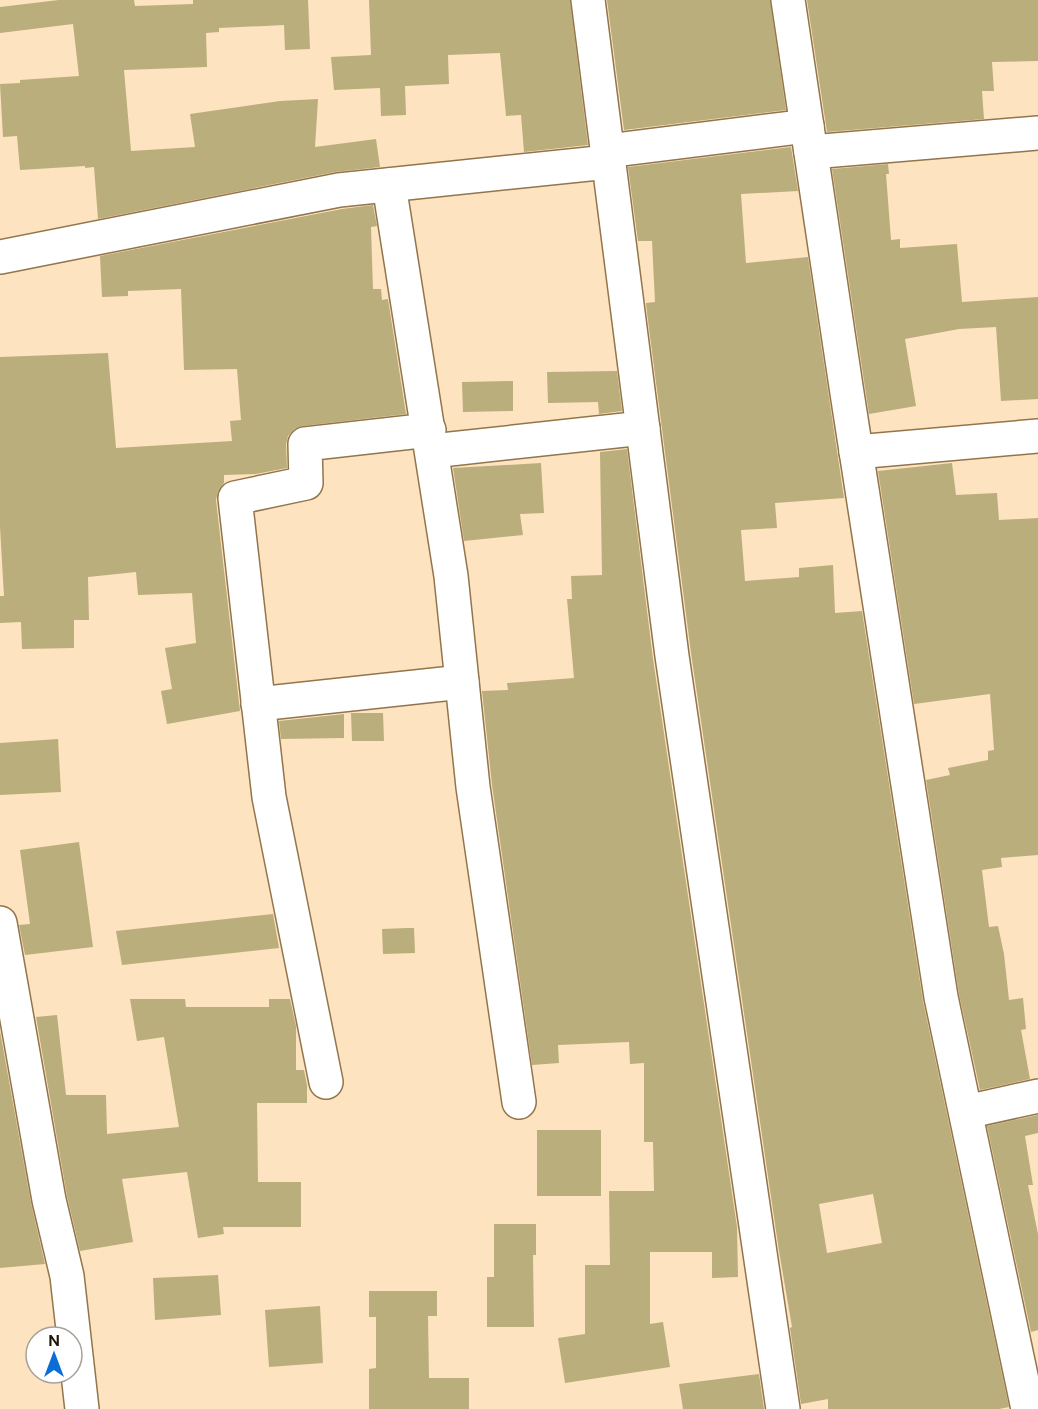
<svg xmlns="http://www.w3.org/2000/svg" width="1038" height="1409" font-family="'DM Sans',sans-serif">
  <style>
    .building { fill: #baae7c; fill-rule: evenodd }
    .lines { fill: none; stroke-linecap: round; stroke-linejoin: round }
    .minor-casing { stroke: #92754b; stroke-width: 36 }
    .minor { stroke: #fff; stroke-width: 33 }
  </style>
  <rect width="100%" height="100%" fill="#fde3bf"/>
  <g class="building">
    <path d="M 59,0 L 134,0 L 135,6 L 193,4 L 193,0 L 308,0 L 310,49 L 285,50 L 284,25 L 219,28 L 219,32 L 206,33 L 207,67 L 124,70 L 131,151 L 195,147 L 190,114 L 280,101 L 318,99 L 315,147 L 376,139 L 380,167 L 335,172 L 98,219 L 94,167 L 85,168 L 85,166 L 20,170 L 17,136 L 3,137 L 0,84 L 20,83 L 20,80 L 79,76 L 73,24 L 0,33 L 0,7 Z"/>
    <path d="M 369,0 L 570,0 L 588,145 L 524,152 L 521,115 L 506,116 L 500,53 L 448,55 L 449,84 L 405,86 L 406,115 L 381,116 L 380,88 L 334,90 L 331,57 L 371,55 Z"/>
    <path d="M 607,0 L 770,0 L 786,110 L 624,130 Z"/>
    <path d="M 807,0 L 1038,0 L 1038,61 L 992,62 L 994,91 L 982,91 L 984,119 L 827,132 Z"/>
    <path d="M 791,147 L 798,191 L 741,194 L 746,263 L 808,257 L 844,498 L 775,503 L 777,528 L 741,530 L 745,581 L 799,577 L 799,568 L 833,565 L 835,613 L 862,611 L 923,1001 L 1009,1407 L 999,1409 L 828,1409 L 828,1399 L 801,1404 L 790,1328 L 792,1327 L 779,1251 L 691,653 L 647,313 L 646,303 L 655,302 L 652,241 L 638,241 L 628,167 ZM 873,1194 L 882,1243 L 827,1253 L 819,1204 Z"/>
    <path d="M 888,164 L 889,174 L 886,174 L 891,240 L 900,239 L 900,248 L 957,244 L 962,302 L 1038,297 L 1038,399 L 1001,401 L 996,327 L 959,329 L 905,339 L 916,406 L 869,414 L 832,169 Z"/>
    <path d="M 373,205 L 377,226 L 371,227 L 373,289 L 381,289 L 382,300 L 388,299 L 406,414 L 302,426 L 294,429 L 288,436 L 286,444 L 287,468 L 256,474 L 224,475 L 224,483 L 218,491 L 216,500 L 240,711 L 167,724 L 161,691 L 172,689 L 165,648 L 196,643 L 192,593 L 138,595 L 136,572 L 88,577 L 89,620 L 74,620 L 74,648 L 22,649 L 21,622 L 0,623 L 0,596 L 4,596 L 0,527 L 0,357 L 108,353 L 116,448 L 232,441 L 230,421 L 241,420 L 237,369 L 184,370 L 181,289 L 128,291 L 128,296 L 102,297 L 100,256 L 342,209 Z"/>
    <path d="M 617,371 L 622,411 L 599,414 L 598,402 L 548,403 L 547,372 Z"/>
    <path d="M 513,381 L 513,411 L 463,412 L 462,382 Z"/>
    <path d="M 627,449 L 653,659 L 737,1227 L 738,1277 L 712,1278 L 712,1252 L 650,1252 L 650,1324 L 663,1322 L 670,1367 L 565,1383 L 558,1338 L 585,1334 L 585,1265 L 610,1265 L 609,1191 L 654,1191 L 653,1142 L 644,1142 L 644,1063 L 630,1064 L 629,1042 L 558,1045 L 559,1063 L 532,1065 L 492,785 L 482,691 L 508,690 L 507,683 L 574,678 L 567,599 L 572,599 L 571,576 L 602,575 L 600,452 Z"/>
    <path d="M 541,463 L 544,513 L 520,514 L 523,535 L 464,541 L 453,468 Z"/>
    <path d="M 952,463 L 956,495 L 997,493 L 999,520 L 1038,518 L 1038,855 L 1001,858 L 1002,867 L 982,870 L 989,927 L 998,926 L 1004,954 L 1009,1000 L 1023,998 L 1026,1029 L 1021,1030 L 1030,1079 L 980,1090 L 959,994 L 926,780 L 950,775 L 948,768 L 988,760 L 988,751 L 994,750 L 990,694 L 914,704 L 878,471 Z"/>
    <path d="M 351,713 L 383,713 L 384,741 L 352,741 Z"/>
    <path d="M 344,714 L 344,738 L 281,739 L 279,721 Z"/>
    <path d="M 58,739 L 61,792 L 0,795 L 0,743 Z"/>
    <path d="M 79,842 L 93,947 L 25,955 L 19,925 L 30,924 L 20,850 Z"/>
    <path d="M 273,914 L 279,948 L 122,965 L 116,931 Z"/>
    <path d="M 407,928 L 414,928 L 415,953 L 383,954 L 382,929 Z"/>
    <path d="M 130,999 L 185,999 L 186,1007 L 269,1007 L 269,999 L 290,999 L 296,1026 L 296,1070 L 304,1070 L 307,1085 L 307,1103 L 257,1103 L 258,1182 L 301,1182 L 301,1227 L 223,1227 L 224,1234 L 198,1238 L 187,1172 L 122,1179 L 133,1242 L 80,1251 L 67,1196 L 36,1017 L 57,1015 L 66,1095 L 106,1095 L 107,1134 L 179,1127 L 164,1037 L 137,1041 Z"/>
    <path d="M 0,1031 L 31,1203 L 45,1264 L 0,1268 Z"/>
    <path d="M 1038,1115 L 1038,1133 L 1025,1136 L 1033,1185 L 1028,1185 L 1038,1234 L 1038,1330 L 1031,1332 L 987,1126 Z"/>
    <rect x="537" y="1130" width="64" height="66"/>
    <path d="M 494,1224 L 536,1224 L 536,1255 L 533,1255 L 534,1327 L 487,1327 L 487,1277 L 494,1277 Z"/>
    <path d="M 218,1275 L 221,1315 L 155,1320 L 153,1278 Z"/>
    <path d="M 369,1291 L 437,1291 L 437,1316 L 428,1316 L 429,1378 L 469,1378 L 469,1409 L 369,1409 L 369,1369 L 376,1368 L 376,1317 L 369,1317 Z"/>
    <path d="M 320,1306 L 323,1363 L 269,1367 L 265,1310 Z"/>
    <path d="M 759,1374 L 764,1409 L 683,1409 L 679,1384 Z"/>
  </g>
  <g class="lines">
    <g class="minor-casing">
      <g id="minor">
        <path d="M 588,0 L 672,656 L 783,1409"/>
        <path d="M 788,0 L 847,393 L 941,997 L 1028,1409"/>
        <path d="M 607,151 L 807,126"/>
        <path d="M 811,152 L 1038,133"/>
        <path d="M 389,185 L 451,576 L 473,787 L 519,1102"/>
        <path d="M 0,257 L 339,190 L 608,162"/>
        <path d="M 432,451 L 643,428"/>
        <path d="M 856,452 L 1038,436"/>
        <path d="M 258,704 L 462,682"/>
        <path d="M 0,923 L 49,1200 L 67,1276 L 82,1409"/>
        <path d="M 326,1082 L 269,797 L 235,498 L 306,483 L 305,444 L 429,430"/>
        <path d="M 966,1112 L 1038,1096"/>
      </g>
    </g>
    <use href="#minor" class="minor"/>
  </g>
  <g transform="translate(54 1355)"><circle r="28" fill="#ffffff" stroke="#a6a19b" stroke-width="1.5"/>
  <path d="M0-4.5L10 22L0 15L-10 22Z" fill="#0d6dd6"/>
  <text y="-9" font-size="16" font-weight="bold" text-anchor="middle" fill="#211505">N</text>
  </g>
</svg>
